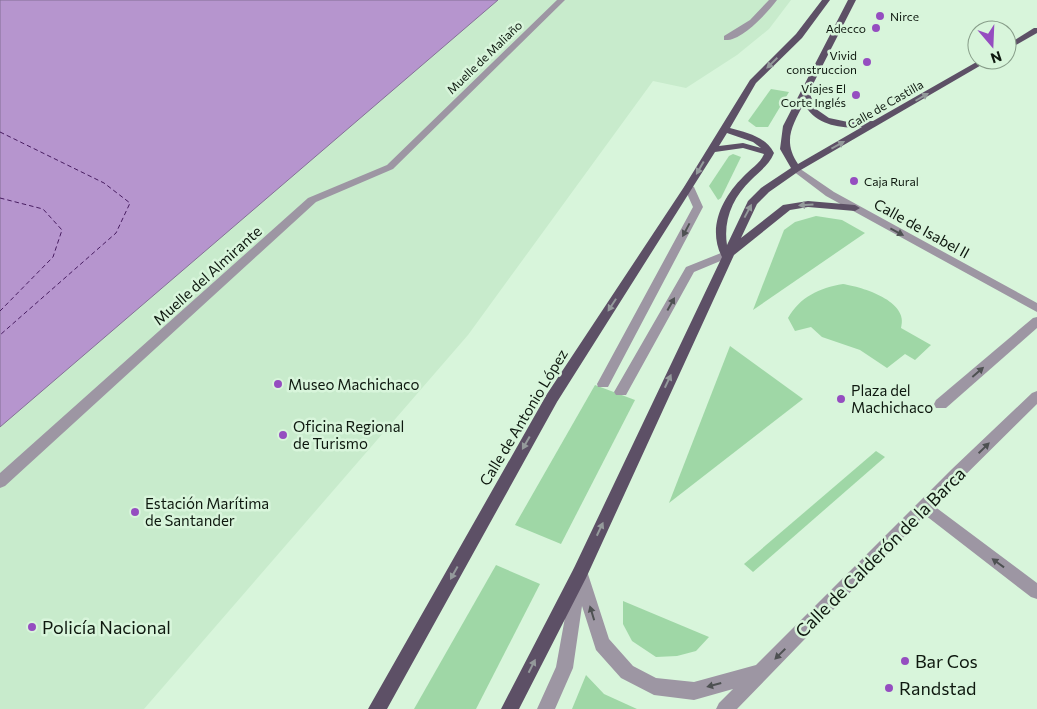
<svg xmlns="http://www.w3.org/2000/svg" width="1037" height="709" font-family="Commissioner,sans-serif">
  <style>
    .built { fill: #c8ebcc }
    .green { fill: #9fd7a6 }
    .water { fill: #b695ce; stroke: #847095 }
    .lines { fill: none; stroke-linecap: round; stroke-linejoin: round }
    .ferry { stroke: #481d61; stroke-width: 1; stroke-dasharray: 4.5 3; stroke-linecap: butt }
    .minor { fill: #9d96a3; fill-rule: evenodd }
    .major { fill: #5d5066; fill-rule: evenodd }
    .oneway { fill: #949a9b }
    .oneway2 { fill: #4e5152 }
    .poi-dot { fill: #954dc0; stroke: #d8f5db; stroke-width: 2 }
    .labels { text-anchor: middle; dominant-baseline: central; stroke-width: 5; stroke-linejoin: round; paint-order: stroke }
    .far-poi-label { font-size: 12px; fill: #0e180f; stroke: #d8f5db; text-anchor: end }
    .far-street-label { font-size: 12px; fill: #0e180f; stroke: #d8f5db }
    .street-label { font-size: 15px; fill: #0e180f; stroke: #d8f5db }
    .poi-label { font-size: 15px; fill: #0e180f; stroke: #d8f5db; text-anchor: start }
    .near-street-label { font-size: 18px; fill: #0e180f; stroke: #d8f5db }
    .near-poi-label { font-size: 18px; fill: #0e180f; stroke: #d8f5db; text-anchor: start }
  </style>
  <rect width="100%" height="100%" fill="#d8f5db"/>
  <path class="built" d="M 498,0 L 791,0 L 769,29 L 737,55 L 686,88 L 653,81 L 468,335 L 144,709 L 0,709 L 0,427 Z"/>
  <g class="green">
    <path d="M 771,89 L 789,92 L 768,127 L 756,127 L 748,121 Z"/>
    <path d="M 733,154 L 741,157 L 721,198 L 718,200 L 709,186 L 729,156 Z"/>
    <path d="M 816,216 L 842,220 L 865,233 L 753,310 L 784,230 L 795,222 Z"/>
    <path d="M 843,284 C 862,287 910,301 901,328 L 931,345 L 915,360 L 905,354 L 887,368 L 860,350 L 822,337 L 811,327 L 795,331 L 788,318 C 800,297 819,288 843,284 Z"/>
    <path d="M 730,346 L 803,399 L 669,503 Z"/>
    <path d="M 595,385 L 635,400 L 561,544 L 515,525 Z"/>
    <path d="M 876,451 L 885,457 L 753,572 L 744,564 Z"/>
    <path d="M 496,565 L 540,584 L 476,709 L 414,709 Z"/>
    <path d="M 623,601 L 709,637 L 696,651 L 677,656 L 656,657 L 632,641 L 623,624 Z"/>
    <path d="M 586,675 L 604,694 L 637,709 L 572,709 Z"/>
  </g>
  <path class="water" d="M 0,0 L 498,0 L 0,427 Z"/>
  <g class="lines">
    <g class="ferry">
      <path d="M 0,132 L 104,183 L 130,203 L 116,233 L 0,335"/>
      <path d="M 0,198 L 43,209 L 62,230 L 53,257 L 0,311"/>
    </g>
    <g class="minor">
      <path d="M 557,0 L 565,0 L 393,169 L 316,202 L 5,486 L 0,488 L 0,473 L 308,198 L 387,165 Z"/>
      <path d="M 769,0 L 777,0 C 767,13 741,42 724,40 L 724,36 L 750,20 Z"/>
      <path d="M 796,166 L 834,192 L 1037,303 L 1037,312 L 826,196 L 793,171 L 793,167 Z"/>
      <path d="M 689,184 L 694,187 L 703,207 L 608,387 L 598,387 L 597,384 L 693,207 L 684,187 Z"/>
      <path d="M 726,251 L 732,255 L 730,257 L 694,272 L 626,395 L 616,395 L 614,392 L 686,267 Z"/>
      <path d="M 1037,317 L 1037,328 L 946,408 L 936,408 L 934,404 L 936,400 L 1033,318 Z"/>
      <path d="M 1037,391 L 1037,404 L 934,506 L 1037,583 L 1037,599 L 1031,597 L 925,515 L 737,709 L 716,709 L 719,703 L 733,689 L 694,700 L 654,695 L 621,678 L 596,650 L 582,606 L 573,668 L 555,709 L 537,709 L 556,667 L 574,568 L 580,566 L 586,568 L 609,639 L 633,666 L 656,678 L 694,682 L 756,665 L 952,469 L 1032,393 Z"/>
    </g>
    <g class="major">
      <path d="M 822,0 L 830,0 L 802,38 L 756,83 L 730,128 C 747,133 765,136 774,153 C 769,165 760,171 751,180 C 733,197 723,220 727,245 L 748,201 L 761,188 L 791,168 L 780,149 L 783,126 L 848,0 L 856,0 L 809,92 L 816,109 L 829,118 L 848,122 L 873,121 L 980,60 L 990,60 L 799,171 L 769,192 L 757,204 L 741,238 L 783,205 L 808,201 L 855,205 L 860,208 L 855,211 L 808,207 L 790,210 L 734,255 L 586,578 L 519,709 L 501,709 L 574,568 L 722,257 C 707,228 722,198 743,177 C 750,169 760,164 764,154 L 743,148 L 715,152 L 557,402 L 387,709 L 368,709 L 547,394 L 684,187 L 750,80 L 796,34 ZM 804,103 C 814,125 841,129 862,127 L 798,164 C 782,140 793,125 804,103 ZM 727,133 L 753,142 L 761,148 L 743,143 L 719,146 Z"/>
      <path d="M 1034,28 L 1037,28 L 1037,33 L 1007,50 L 1007,45 Z"/>
    </g>
  </g>
  <defs><path id="oneway-solid" d="M-6-.8H1V-3.2L6.5 0L1 3.2V.8H-6Z" transform="scale(1.25)"/></defs>
  <g class="oneway">
    <use href="#oneway-solid" transform="translate(772 63) rotate(136)"/>
    <use href="#oneway-solid" transform="translate(922 97) rotate(-30)"/>
    <use href="#oneway-solid" transform="translate(838 145) rotate(-29)"/>
    <use href="#oneway-solid" transform="translate(700 168) rotate(120)"/>
    <use href="#oneway-solid" transform="translate(806 205) rotate(176)"/>
    <use href="#oneway-solid" transform="translate(748 211) rotate(-62)"/>
    <use href="#oneway-solid" transform="translate(612 305) rotate(123)"/>
    <use href="#oneway-solid" transform="translate(668 381) rotate(-65)"/>
    <use href="#oneway-solid" transform="translate(526 443) rotate(120)"/>
    <use href="#oneway-solid" transform="translate(600 529) rotate(-65)"/>
    <use href="#oneway-solid" transform="translate(454 573) rotate(119)"/>
    <use href="#oneway-solid" transform="translate(532 666) rotate(-63)"/>
  </g>
  <g class="oneway2">
    <use href="#oneway-solid" transform="translate(686 230) rotate(118)"/>
    <use href="#oneway-solid" transform="translate(897 232) rotate(28)"/>
    <use href="#oneway-solid" transform="translate(671 304) rotate(-61)"/>
    <use href="#oneway-solid" transform="translate(978 372) rotate(-41)"/>
    <use href="#oneway-solid" transform="translate(984 448) rotate(-44)"/>
    <use href="#oneway-solid" transform="translate(998 563) rotate(-144)"/>
    <use href="#oneway-solid" transform="translate(592 613) rotate(-107)"/>
    <use href="#oneway-solid" transform="translate(780 654) rotate(135)"/>
    <use href="#oneway-solid" transform="translate(714 685) rotate(165)"/>
  </g>
  <g class="poi-dot">
    <circle cx="880" cy="16" r="5"/>
    <circle cx="876" cy="28" r="5"/>
    <circle cx="867" cy="62" r="5"/>
    <circle cx="856" cy="95" r="5"/>
    <circle cx="854" cy="181" r="5"/>
    <circle cx="278" cy="384" r="5"/>
    <circle cx="841" cy="399" r="5"/>
    <circle cx="283" cy="435" r="5"/>
    <circle cx="135" cy="512" r="5"/>
    <circle cx="32" cy="627" r="5"/>
    <circle cx="905" cy="661" r="5"/>
    <circle cx="889" cy="688" r="5"/>
  </g>
  <g class="labels">
    <g class="far-poi-label">
      <text x="890" y="16" text-anchor="start">Nirce</text>
      <text x="866" y="28">Adecco</text>
      <text x="857" y="55">Vivid<tspan x="857" dy="14">construccion</tspan></text>
      <text x="846" y="88">Viajes El<tspan x="846" dy="14">Corte Inglés</tspan></text>
      <text x="864" y="181" text-anchor="start">Caja Rural</text>
    </g>
    <g class="far-street-label">
      <text transform="translate(484 57) rotate(-44)">Muelle de Maliaño</text>
      <text transform="translate(885 104) rotate(-30)">Calle de Castilla</text>
    </g>
    <g class="street-label">
      <text transform="translate(922 228) rotate(29)">Calle de Isabel II</text>
      <text transform="translate(207 275) rotate(-42)">Muelle del Almirante</text>
      <text transform="translate(523 417) rotate(-59)">Calle de Antonio López</text>
    </g>
    <g class="poi-label">
      <text x="288" y="384">Museo Machichaco</text>
      <text x="851" y="390">Plaza del<tspan x="851" dy="17">Machichaco</tspan></text>
      <text x="293" y="426">Oficina Regional<tspan x="293" dy="17">de Turismo</tspan></text>
      <text x="145" y="503">Estación Marítima<tspan x="145" dy="17">de Santander</tspan></text>
    </g>
    <g class="near-street-label">
      <text transform="translate(880 552) rotate(-45)">Calle de Calderón de la Barca</text>
    </g>
    <g class="near-poi-label">
      <text x="42" y="627">Policía Nacional</text>
      <text x="915" y="661">Bar Cos</text>
      <text x="899" y="688">Randstad</text>
    </g>
  </g>
  <g transform="translate(992 45) rotate(161)"><circle r="24" fill="#d8f5db" stroke="#879d89"/>
  <path d="M0-4L9 19L0 12L-9 19Z" fill="#954dc0"/>
  <text y="-8" font-size="14" font-weight="bold" text-anchor="middle" fill="#0e180f">N</text>
  </g>
</svg>
